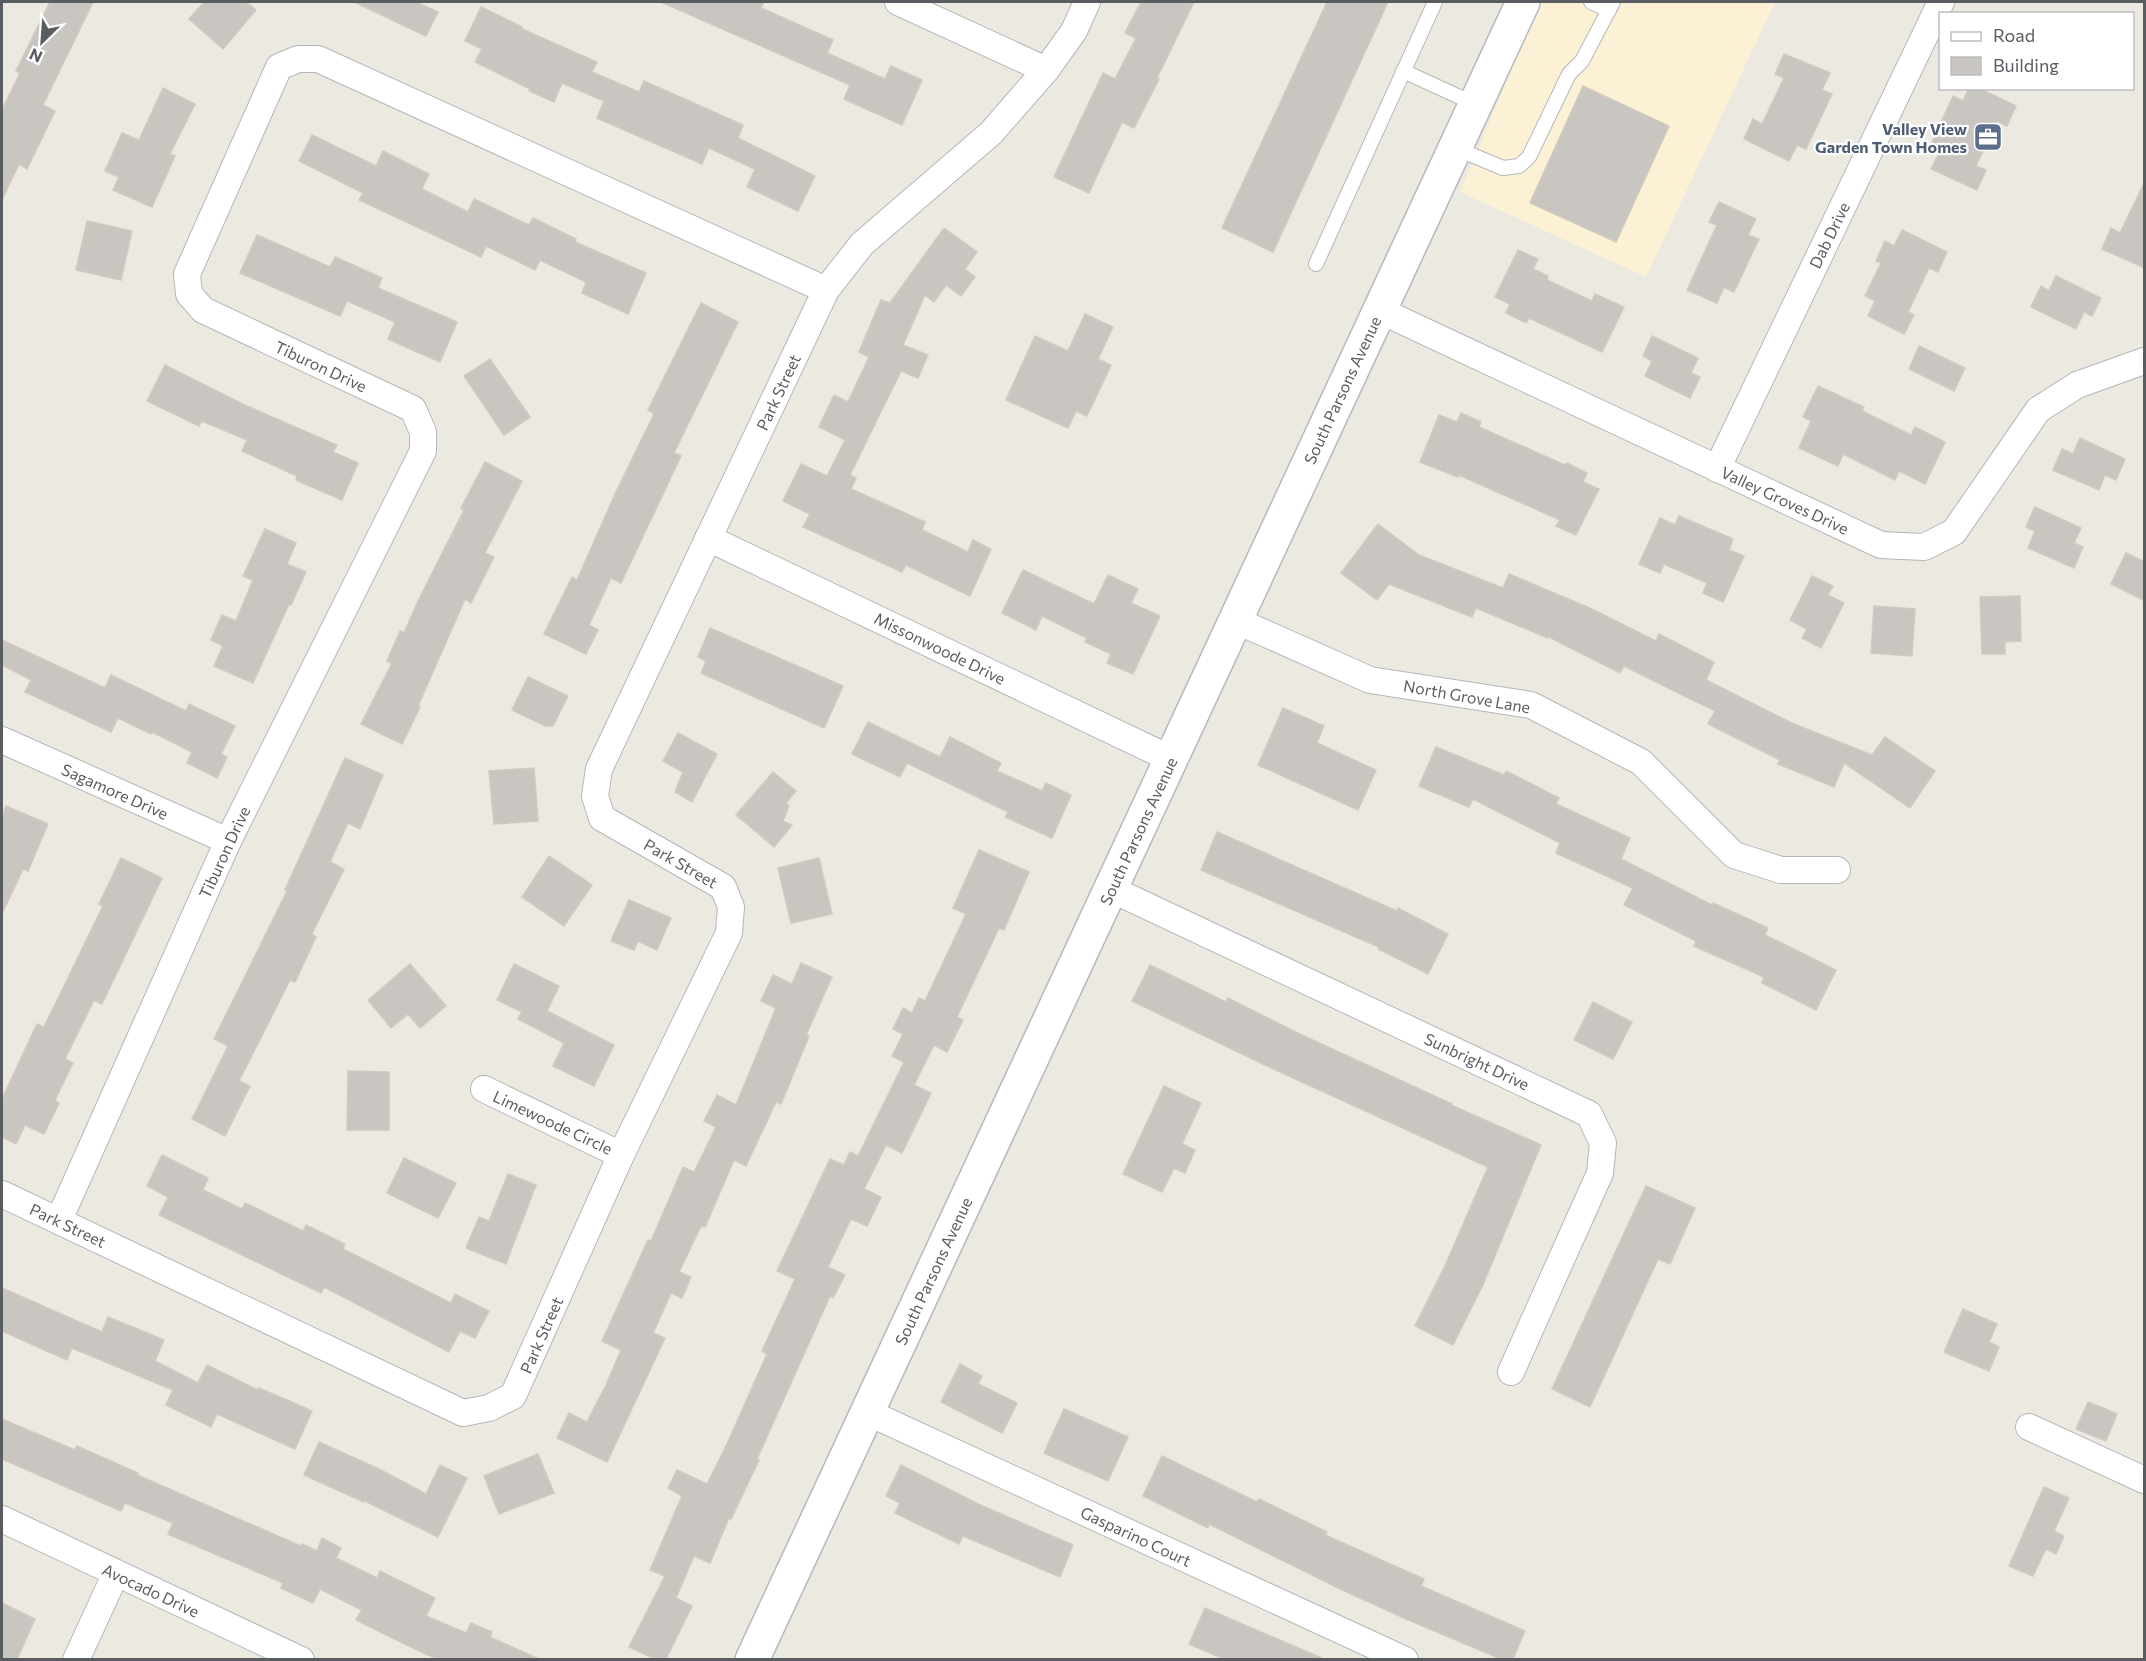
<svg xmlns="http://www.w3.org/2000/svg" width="2146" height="1661" font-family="Commissioner,sans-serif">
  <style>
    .commercial { fill: #fdf1d5 }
    .building { fill: #c9c5c0; stroke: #d1cabf; stroke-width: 1.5 }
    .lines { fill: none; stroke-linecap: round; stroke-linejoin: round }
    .lane-casing { stroke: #b3b7bb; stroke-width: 16 }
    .street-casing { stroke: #b3b7bb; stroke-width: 28 }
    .secondary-casing { stroke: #b4b8bd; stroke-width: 36 }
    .lane { stroke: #fff; stroke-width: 14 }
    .street { stroke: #fff; stroke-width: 26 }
    .secondary { stroke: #fff; stroke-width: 33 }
    .labels { text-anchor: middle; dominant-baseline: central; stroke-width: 4.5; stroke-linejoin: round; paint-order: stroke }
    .service-label { font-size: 16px; font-weight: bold; fill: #4e5e75; stroke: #fff; text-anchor: end }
    .street-label { font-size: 16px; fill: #595d61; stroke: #fff }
  </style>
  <rect width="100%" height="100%" fill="#ece9e1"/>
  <path class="commercial" d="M 1540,2 L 1775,2 L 1646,277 L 1460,192 Z"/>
  <g class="building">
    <path d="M 50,2 L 93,2 L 43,105 L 55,111 L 27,169 L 19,164 L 2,200 L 2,110 L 20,73 L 16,71 Z"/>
    <path d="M 204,2 L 246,2 L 256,10 L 223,49 L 189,19 Z"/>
    <path d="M 354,2 L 416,2 L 438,12 L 426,36 Z"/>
    <path d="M 661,2 L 764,2 L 761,8 L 833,40 L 827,53 L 885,79 L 891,66 L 922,80 L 902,125 L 844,99 L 850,85 Z"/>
    <path d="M 1141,2 L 1194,2 L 1157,78 L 1159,79 L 1134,128 L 1122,122 L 1089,193 L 1054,177 L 1103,73 L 1115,79 L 1136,38 L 1125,33 Z"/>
    <path d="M 1327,2 L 1388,2 L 1273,252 L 1222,228 Z"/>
    <path d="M 481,7 L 522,27 L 522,29 L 597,62 L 592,72 L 639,92 L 644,81 L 743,125 L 738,138 L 815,176 L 798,211 L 747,187 L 755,169 L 709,148 L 702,164 L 597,118 L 604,101 L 562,83 L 554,102 L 529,91 L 530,89 L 475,62 L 482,49 L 465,41 Z"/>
    <path d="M 1784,54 L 1830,73 L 1822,90 L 1832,94 L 1806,149 L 1797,145 L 1789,161 L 1744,139 L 1753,119 L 1762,124 L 1784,78 L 1775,74 Z"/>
    <path d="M 1583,86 L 1669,126 L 1616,242 L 1530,203 Z"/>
    <path d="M 163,88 L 195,104 L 170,154 L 175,156 L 152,207 L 113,190 L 119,177 L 105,171 L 122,133 L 139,140 Z"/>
    <path d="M 1969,88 L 1979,88 L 2016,106 L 2007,126 L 1997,121 L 1976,166 L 1986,170 L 1977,190 L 1931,169 L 1939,153 L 1929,149 L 1953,96 L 1963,101 Z"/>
    <path d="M 312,135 L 376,166 L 383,151 L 429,174 L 422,189 L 468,212 L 474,199 L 529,225 L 533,218 L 576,239 L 575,242 L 646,273 L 628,314 L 582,293 L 586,282 L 540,260 L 535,270 L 486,246 L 481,257 L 359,200 L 363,193 L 299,161 Z"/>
    <path d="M 2145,181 L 2145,268 L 2102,249 L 2111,228 L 2120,233 Z"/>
    <path d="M 1719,202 L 1756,219 L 1748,235 L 1759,239 L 1734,292 L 1724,287 L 1717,303 L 1687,290 L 1717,225 L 1709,222 Z"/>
    <path d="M 87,221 L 132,231 L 121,280 L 76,270 Z"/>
    <path d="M 944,228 L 977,252 L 965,269 L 975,277 L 961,296 L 946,285 L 934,302 L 925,295 L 903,345 L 928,355 L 918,378 L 901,371 L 850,475 L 856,478 L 851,489 L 925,522 L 922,530 L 968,552 L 973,540 L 991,549 L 970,596 L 906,565 L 902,572 L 803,527 L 810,514 L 783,501 L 801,464 L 827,476 L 845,440 L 819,427 L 834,395 L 848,402 L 869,357 L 859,352 L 881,300 L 890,303 Z"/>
    <path d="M 1902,230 L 1947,252 L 1938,272 L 1929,268 L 1908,312 L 1914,315 L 1904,334 L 1868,316 L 1875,301 L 1865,296 L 1881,263 L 1876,261 L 1885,241 L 1894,246 Z"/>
    <path d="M 257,235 L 330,267 L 335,257 L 382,278 L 378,288 L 457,322 L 440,362 L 388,339 L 395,322 L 347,301 L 340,316 L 240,273 Z"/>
    <path d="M 1518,250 L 1538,259 L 1533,269 L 1548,276 L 1547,280 L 1592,301 L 1595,294 L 1624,307 L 1602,352 L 1529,318 L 1526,323 L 1506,313 L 1510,304 L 1495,297 Z"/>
    <path d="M 2056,276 L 2101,298 L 2092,316 L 2084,312 L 2076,329 L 2031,307 L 2041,286 L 2049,291 Z"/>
    <path d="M 701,303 L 738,322 L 674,453 L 681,456 L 621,583 L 611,578 L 589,625 L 598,630 L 586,654 L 544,634 L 572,577 L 577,580 L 616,492 L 654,414 L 648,410 Z"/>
    <path d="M 1085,314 L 1113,327 L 1098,359 L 1111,365 L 1087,416 L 1076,411 L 1068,428 L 1006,400 L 1035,336 L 1068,351 Z"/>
    <path d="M 1652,336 L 1698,358 L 1691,373 L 1700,377 L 1690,398 L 1645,376 L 1652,361 L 1643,356 Z"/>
    <path d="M 1919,346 L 1965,368 L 1954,391 L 1909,369 Z"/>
    <path d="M 490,359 L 530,417 L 504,435 L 464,376 Z"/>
    <path d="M 165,365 L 247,406 L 337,445 L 333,452 L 358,463 L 342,500 L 296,480 L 297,476 L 242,451 L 247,440 L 202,421 L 199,426 L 147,401 Z"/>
    <path d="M 1818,386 L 1864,407 L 1862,411 L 1911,435 L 1915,427 L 1945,442 L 1925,484 L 1899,471 L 1895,480 L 1843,454 L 1838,466 L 1799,448 L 1811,421 L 1803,417 Z"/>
    <path d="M 1461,413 L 1481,422 L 1479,427 L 1565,465 L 1567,463 L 1587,473 L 1583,482 L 1599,489 L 1576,535 L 1556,526 L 1560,520 L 1459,475 L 1458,477 L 1420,462 L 1439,415 L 1457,422 Z"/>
    <path d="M 2080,438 L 2125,459 L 2116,480 L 2105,475 L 2099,490 L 2053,470 L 2062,449 L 2073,454 Z"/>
    <path d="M 485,462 L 522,481 L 485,553 L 494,557 L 471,603 L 465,599 L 418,706 L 420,707 L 402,744 L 361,724 L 392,663 L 387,661 L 400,631 L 404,633 L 418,601 L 464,510 L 461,508 Z"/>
    <path d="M 2035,507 L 2081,528 L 2074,543 L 2083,547 L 2074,568 L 2028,548 L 2035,531 L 2026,527 Z"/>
    <path d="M 1679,516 L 1733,539 L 1729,550 L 1744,556 L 1723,602 L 1703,593 L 1707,583 L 1664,564 L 1660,573 L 1639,564 L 1660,518 L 1675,525 Z"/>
    <path d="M 1378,524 L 1419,555 L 1503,588 L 1509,574 L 1592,609 L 1656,641 L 1659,634 L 1714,662 L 1706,680 L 1794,724 L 1872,755 L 1885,737 L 1935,771 L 1910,808 L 1844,763 L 1834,787 L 1778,764 L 1780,760 L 1708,724 L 1715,711 L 1624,666 L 1620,673 L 1549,637 L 1548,638 L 1476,608 L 1472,617 L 1389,584 L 1377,600 L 1341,573 Z"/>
    <path d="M 265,529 L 296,543 L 287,564 L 306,572 L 291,605 L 289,604 L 253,683 L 214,666 L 223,646 L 211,640 L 222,615 L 236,621 L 253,580 L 243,576 Z"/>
    <path d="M 2126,553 L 2145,562 L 2145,601 L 2111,584 Z"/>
    <path d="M 1023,570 L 1094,604 L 1108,575 L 1138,589 L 1131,603 L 1160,616 L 1133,674 L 1107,663 L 1111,654 L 1085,642 L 1087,638 L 1042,616 L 1036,630 L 1002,613 Z"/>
    <path d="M 1812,576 L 1833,586 L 1828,595 L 1844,603 L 1821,648 L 1802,638 L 1807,629 L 1790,620 Z"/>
    <path d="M 2020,596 L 2021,641 L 2005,642 L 2005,654 L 1982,654 L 1980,597 Z"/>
    <path d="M 1874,606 L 1915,609 L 1912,656 L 1871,653 Z"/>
    <path d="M 710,628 L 843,686 L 824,728 L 701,673 L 706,661 L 698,657 Z"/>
    <path d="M 2,640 L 105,688 L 111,675 L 186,711 L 189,704 L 235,726 L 221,754 L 227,757 L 217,778 L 187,763 L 192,752 L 152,732 L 151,734 L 118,718 L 111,732 L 25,692 L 31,680 L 2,665 Z"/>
    <path d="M 528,677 L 568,696 L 553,726 L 545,726 L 512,710 Z"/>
    <path d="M 1283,708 L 1324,726 L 1317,743 L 1376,770 L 1358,810 L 1258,765 Z"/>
    <path d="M 868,722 L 940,757 L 950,737 L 1001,763 L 997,771 L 1042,791 L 1046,783 L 1071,795 L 1052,838 L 1005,817 L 1008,812 L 907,763 L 900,777 L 852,754 Z"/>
    <path d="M 678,733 L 717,754 L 692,802 L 675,792 L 683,772 L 663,761 Z"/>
    <path d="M 1436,747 L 1504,775 L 1506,771 L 1559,798 L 1556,804 L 1630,838 L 1621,859 L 1712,905 L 1713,903 L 1768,928 L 1765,935 L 1836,970 L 1816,1010 L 1762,983 L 1764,977 L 1694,946 L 1696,941 L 1624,905 L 1633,888 L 1556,853 L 1560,843 L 1473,799 L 1469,807 L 1419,786 Z"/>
    <path d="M 345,758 L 383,775 L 360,829 L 348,823 L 330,862 L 344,869 L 312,934 L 316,937 L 295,982 L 290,980 L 239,1081 L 250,1086 L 225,1136 L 192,1119 L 228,1046 L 214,1039 L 287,891 L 285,890 Z"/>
    <path d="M 534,768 L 538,821 L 494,824 L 489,771 Z"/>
    <path d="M 773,772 L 796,791 L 786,803 L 789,806 L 783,821 L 792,825 L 774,847 L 736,815 Z"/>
    <path d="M 6,806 L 48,824 L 28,871 L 23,869 L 2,914 L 2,818 Z"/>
    <path d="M 1217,832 L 1397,911 L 1398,908 L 1448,934 L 1428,974 L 1378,949 L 1379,947 L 1201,870 Z"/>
    <path d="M 979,850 L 1029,872 L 1004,930 L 999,928 L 957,1017 L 963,1020 L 947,1052 L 934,1045 L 914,1085 L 931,1093 L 902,1153 L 886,1145 L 864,1189 L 881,1197 L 867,1226 L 851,1219 L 828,1267 L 845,1275 L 833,1298 L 830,1296 L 757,1459 L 759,1460 L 731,1519 L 729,1518 L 710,1563 L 694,1556 L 676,1598 L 692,1606 L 666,1659 L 655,1659 L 629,1647 L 665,1576 L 650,1570 L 682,1496 L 668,1488 L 677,1470 L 707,1484 L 727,1444 L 767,1354 L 762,1351 L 795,1279 L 777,1271 L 830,1159 L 844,1165 L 850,1152 L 858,1156 L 904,1062 L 892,1056 L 903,1034 L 893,1029 L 903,1008 L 912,1013 L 919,998 L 925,1001 L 966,914 L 953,908 Z"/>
    <path d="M 549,856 L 592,885 L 564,926 L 522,897 Z"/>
    <path d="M 121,858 L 162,878 L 102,1004 L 94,1000 L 65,1059 L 73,1063 L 55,1100 L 59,1103 L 44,1134 L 25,1125 L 16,1144 L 2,1137 L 2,1099 L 37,1024 L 44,1027 L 103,906 L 99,904 Z"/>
    <path d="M 819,858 L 832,914 L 791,923 L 778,868 Z"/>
    <path d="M 629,900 L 671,918 L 657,950 L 638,941 L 634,950 L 611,941 Z"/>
    <path d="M 801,963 L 832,977 L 806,1035 L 809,1036 L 781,1104 L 776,1102 L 746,1166 L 734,1160 L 705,1227 L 701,1226 L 679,1272 L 691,1277 L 682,1298 L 671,1293 L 653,1333 L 665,1338 L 607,1462 L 557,1438 L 569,1413 L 587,1422 L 606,1385 L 621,1350 L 602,1341 L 648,1240 L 651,1241 L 683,1167 L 694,1172 L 716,1127 L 704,1121 L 717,1095 L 736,1105 L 776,1008 L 761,1001 L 773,975 L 792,984 Z"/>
    <path d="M 410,964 L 446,1006 L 420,1028 L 408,1014 L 391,1028 L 368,1000 Z"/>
    <path d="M 514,964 L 559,986 L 547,1011 L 614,1045 L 594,1086 L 553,1066 L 564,1043 L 518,1019 L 522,1012 L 497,1000 Z"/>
    <path d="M 1150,965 L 1226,1002 L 1228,998 L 1304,1036 L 1452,1104 L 1451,1105 L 1541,1145 L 1482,1287 L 1453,1345 L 1415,1326 L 1444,1268 L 1488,1167 L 1267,1066 L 1132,1001 Z"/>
    <path d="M 1593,1002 L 1632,1022 L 1613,1059 L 1574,1040 Z"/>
    <path d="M 348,1071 L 389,1072 L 389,1130 L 347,1130 Z"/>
    <path d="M 1164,1086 L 1201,1103 L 1182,1144 L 1195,1150 L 1185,1173 L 1174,1168 L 1162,1192 L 1123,1174 Z"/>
    <path d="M 162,1155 L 208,1178 L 203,1190 L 242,1209 L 245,1203 L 303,1231 L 306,1225 L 345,1244 L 343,1249 L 451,1303 L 455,1294 L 489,1311 L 475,1338 L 460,1331 L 449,1352 L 324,1287 L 321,1293 L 159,1215 L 168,1197 L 147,1186 Z"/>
    <path d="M 404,1158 L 456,1183 L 438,1218 L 387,1193 Z"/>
    <path d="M 508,1174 L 536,1185 L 506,1264 L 466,1248 L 479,1217 L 489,1221 Z"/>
    <path d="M 1646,1186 L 1695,1208 L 1670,1264 L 1658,1259 L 1590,1407 L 1552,1389 Z"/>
    <path d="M 2,1288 L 102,1332 L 108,1317 L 164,1340 L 155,1361 L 198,1383 L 207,1365 L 258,1390 L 259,1388 L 312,1411 L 295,1449 L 217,1414 L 211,1427 L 166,1405 L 173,1390 L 72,1348 L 67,1360 L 2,1331 Z"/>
    <path d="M 1963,1309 L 1997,1324 L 1989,1342 L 1999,1347 L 1989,1371 L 1944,1352 Z"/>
    <path d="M 960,1364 L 982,1376 L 978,1384 L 1017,1403 L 1002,1433 L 941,1402 Z"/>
    <path d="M 2088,1402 L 2117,1414 L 2106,1441 L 2076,1429 Z"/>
    <path d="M 1064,1409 L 1128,1437 L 1108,1481 L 1044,1453 Z"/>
    <path d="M 2,1419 L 75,1450 L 77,1446 L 138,1473 L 137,1475 L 301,1546 L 302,1544 L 317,1551 L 322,1538 L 341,1548 L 336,1558 L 377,1578 L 380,1571 L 435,1598 L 426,1616 L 466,1633 L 471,1623 L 492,1632 L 490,1637 L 539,1659 L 438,1659 L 423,1653 L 356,1620 L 362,1610 L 320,1589 L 313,1603 L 281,1588 L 283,1583 L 168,1534 L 173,1523 L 125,1503 L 121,1511 L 2,1459 Z"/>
    <path d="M 319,1442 L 379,1469 L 426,1494 L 440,1465 L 467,1478 L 438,1537 L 365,1501 L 364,1502 L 304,1475 Z"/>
    <path d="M 538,1454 L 554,1493 L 499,1514 L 484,1476 Z"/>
    <path d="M 1162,1456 L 1257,1502 L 1259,1499 L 1327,1532 L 1325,1535 L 1424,1579 L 1421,1586 L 1525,1631 L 1513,1659 L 1501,1659 L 1406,1619 L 1338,1588 L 1209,1524 L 1208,1528 L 1143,1496 Z"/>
    <path d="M 901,1465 L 978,1504 L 1073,1545 L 1060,1577 L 963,1536 L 959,1544 L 895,1513 L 900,1503 L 886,1496 Z"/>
    <path d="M 2044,1487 L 2069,1498 L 2054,1531 L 2064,1536 L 2056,1554 L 2046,1549 L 2033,1576 L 2009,1566 Z"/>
    <path d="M 2,1603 L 35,1619 L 17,1659 L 2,1659 Z"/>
    <path d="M 1205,1608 L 1324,1659 L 1224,1659 L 1189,1644 Z"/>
  </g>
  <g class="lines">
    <g class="lane-casing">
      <g id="lane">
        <path d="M 1591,2 L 1609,10"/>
        <path d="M 1403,71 L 1475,104"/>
        <path d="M 1455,148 L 1503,168 L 1519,166 L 1529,157 L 1569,74 L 1582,61 L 1613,2"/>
        <path d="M 1316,264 L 1435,2"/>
      </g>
    </g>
    <g class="street-casing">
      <g id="street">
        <path d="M 898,2 L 1046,70"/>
        <path d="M 1379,310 L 1881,545 L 1924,547 L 1954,532 L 2038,410 L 2077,385 L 2144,361"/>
        <path d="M 1717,469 L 1941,2"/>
        <path d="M 708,538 L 1171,759"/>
        <path d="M 1235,620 L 1370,680 L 1531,705 L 1641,762 L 1734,855 L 1781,870 L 1837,870"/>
        <path d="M 2,740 L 228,841"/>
        <path d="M 1111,889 L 1589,1114 L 1603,1143 L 1600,1173 L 1511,1372"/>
        <path d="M 484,1089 L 621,1155"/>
        <path d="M 2,1194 L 463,1413 L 489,1408 L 513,1396 L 621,1155 L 729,933 L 731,907 L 723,887 L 602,818 L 595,796 L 599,769 L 826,290 L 862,244 L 991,133 L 1046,70 L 1074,31 L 1087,2"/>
        <path d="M 59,1220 L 228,841 L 423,451 L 423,432 L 413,409 L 203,310 L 189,294 L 187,274 L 279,67 L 298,59 L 318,59 L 826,290"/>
        <path d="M 867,1412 L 1405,1660"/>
        <path d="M 2029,1427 L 2144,1480"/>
        <path d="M 2,1519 L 301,1660"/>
        <path d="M 76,1660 L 116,1573"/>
      </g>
    </g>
    <g class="secondary-casing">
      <path id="secondary" d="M 752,1660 L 1523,2"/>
    </g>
    <use href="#lane" class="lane"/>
    <use href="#street" class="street"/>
    <use href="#secondary" class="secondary"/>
  </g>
  <defs>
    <g id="office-square" transform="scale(1.5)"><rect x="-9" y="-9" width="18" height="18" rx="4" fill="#5c6f8a" stroke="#fff"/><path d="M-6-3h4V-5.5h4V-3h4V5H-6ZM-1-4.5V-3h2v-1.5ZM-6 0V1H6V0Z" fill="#fff"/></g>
  </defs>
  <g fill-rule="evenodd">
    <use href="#office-square" x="1988" y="137"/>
  </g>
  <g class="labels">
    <g class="service-label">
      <text x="1967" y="128">Valley View<tspan x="1967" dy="18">Garden Town Homes</tspan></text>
    </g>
    <g class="street-label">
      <text transform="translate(1829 235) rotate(-64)">Dab Drive</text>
      <text transform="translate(321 366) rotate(25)">Tiburon Drive</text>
      <text transform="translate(1342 390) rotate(-65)">South Parsons Avenue</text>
      <text transform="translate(778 392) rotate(-65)">Park Street</text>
      <text transform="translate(1785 500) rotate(25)">Valley Groves Drive</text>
      <text transform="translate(940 648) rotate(26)">Missonwoode Drive</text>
      <text transform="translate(1467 696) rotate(10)">North Grove Lane</text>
      <text transform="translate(115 791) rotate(24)">Sagamore Drive</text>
      <text transform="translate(1138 831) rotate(-65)">South Parsons Avenue</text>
      <text transform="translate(224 852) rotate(-65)">Tiburon Drive</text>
      <text transform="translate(681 863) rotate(30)">Park Street</text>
      <text transform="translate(1477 1061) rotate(25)">Sunbright Drive</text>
      <text transform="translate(553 1122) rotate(25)">Limewoode Circle</text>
      <text transform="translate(68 1225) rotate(25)">Park Street</text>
      <text transform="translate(933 1271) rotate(-65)">South Parsons Avenue</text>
      <text transform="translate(541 1335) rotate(-66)">Park Street</text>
      <text transform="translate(1136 1536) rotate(25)">Gasparino Court</text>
      <text transform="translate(151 1590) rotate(25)">Avocado Drive</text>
    </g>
  </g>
  <rect width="2146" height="1661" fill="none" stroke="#595d61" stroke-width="6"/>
  <rect x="1939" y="12" width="195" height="78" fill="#ffffff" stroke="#bdbec0" stroke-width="1.5"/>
  <rect x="1951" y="32" width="30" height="9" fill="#ffffff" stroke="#bdbec0" stroke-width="1.5"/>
  <text x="1993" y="42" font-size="18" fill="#595d61">Road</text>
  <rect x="1951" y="57" width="30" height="18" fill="#c9c5c0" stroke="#bdbec0" stroke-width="1.5"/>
  <text x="1993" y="72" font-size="18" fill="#595d61">Building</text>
  <g transform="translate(42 42) rotate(205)" stroke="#ffffff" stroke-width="4.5" paint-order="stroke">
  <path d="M0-4.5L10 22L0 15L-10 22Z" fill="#595d61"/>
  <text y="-9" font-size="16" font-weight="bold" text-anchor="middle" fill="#595d61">N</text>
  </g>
</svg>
